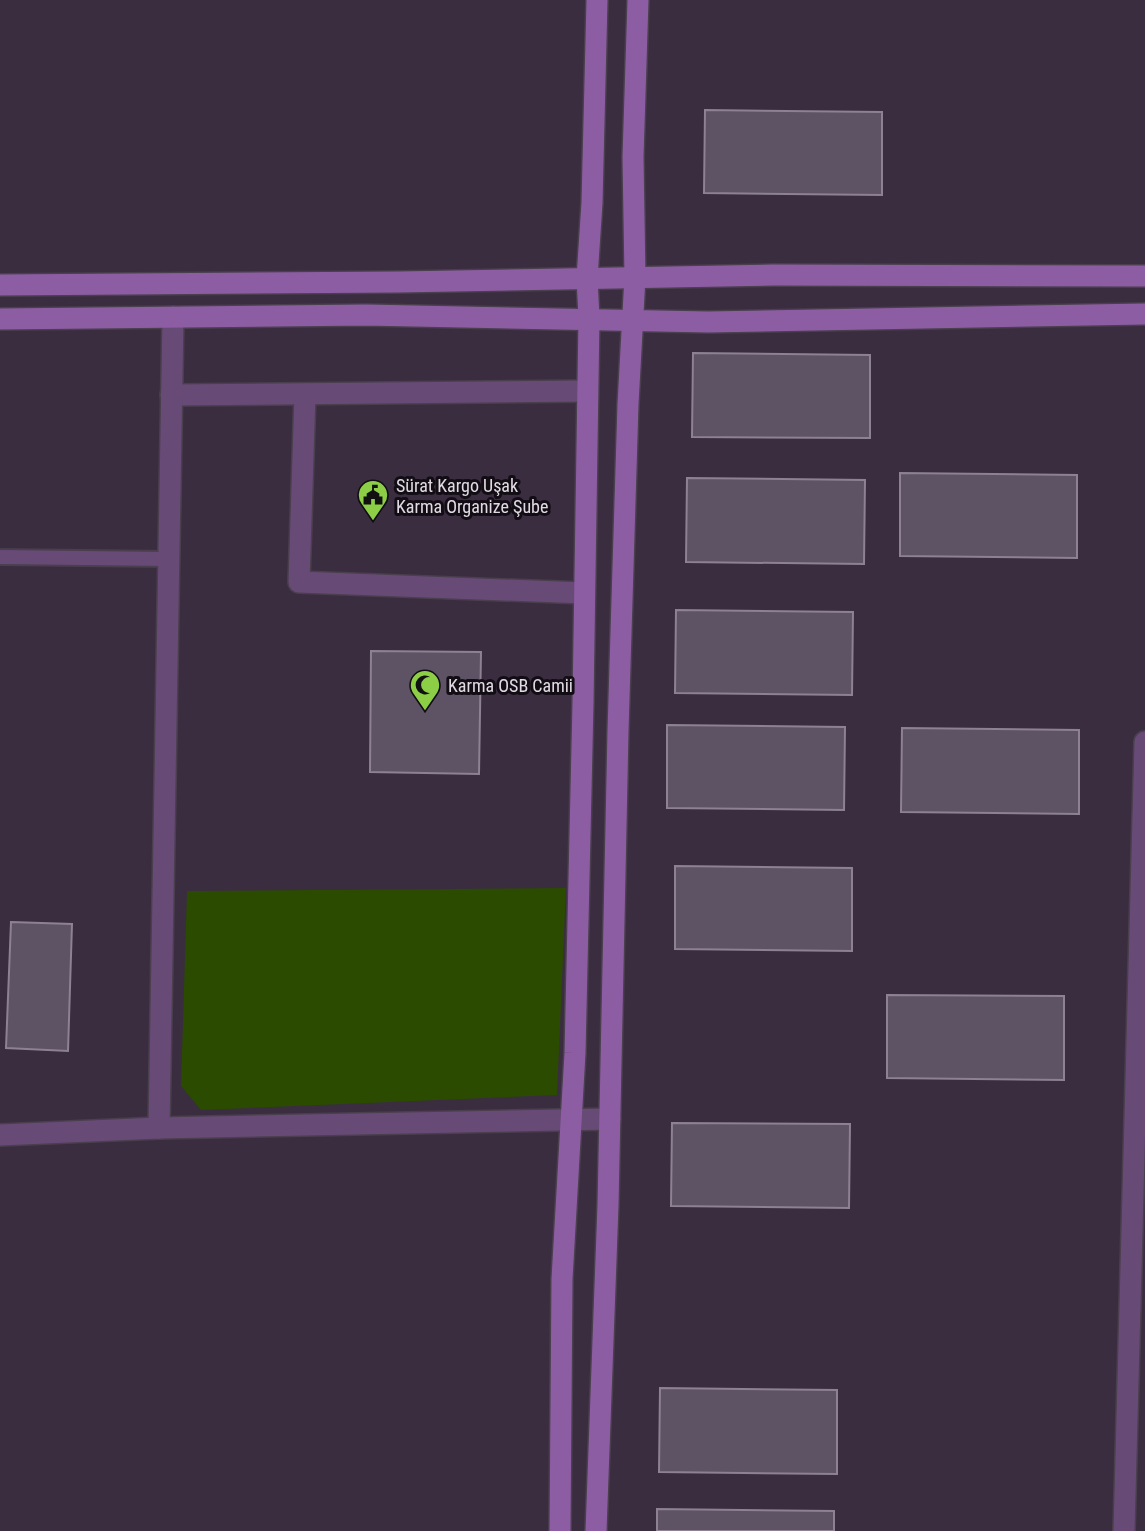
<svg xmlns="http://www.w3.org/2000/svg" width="1145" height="1531" font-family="'Roboto Condensed',sans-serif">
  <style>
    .built { fill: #3a2d40 }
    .green { fill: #2b4b00 }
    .building { fill: #5e5364; stroke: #8d8193; stroke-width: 2 }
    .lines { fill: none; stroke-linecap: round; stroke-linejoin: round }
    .lane-casing { stroke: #493f4d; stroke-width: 18 }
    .street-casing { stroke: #493f4d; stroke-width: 24 }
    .secondary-casing { stroke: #493f4d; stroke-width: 24 }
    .lane { stroke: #684a76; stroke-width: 14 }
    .street { stroke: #684a76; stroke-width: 21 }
    .secondary { stroke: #8d5da3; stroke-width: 21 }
    .labels { text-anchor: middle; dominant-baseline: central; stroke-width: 6; stroke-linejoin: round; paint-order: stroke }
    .poi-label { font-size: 18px; fill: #e1dae4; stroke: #120d14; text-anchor: start }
  </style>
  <rect width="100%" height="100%" fill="#2c2230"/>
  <rect class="built" x="0" y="0" width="1145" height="1531"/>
  <path class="green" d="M 566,888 L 557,1095 L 201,1110 L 181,1086 L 187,891 Z"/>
  <g class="building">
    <path d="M 705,110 L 882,112 L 882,195 L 704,193 Z"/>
    <path d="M 693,353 L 870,355 L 870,438 L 692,437 Z"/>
    <path d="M 900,473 L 1077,475 L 1077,558 L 900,556 Z"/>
    <path d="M 687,478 L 865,480 L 864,564 L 686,562 Z"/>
    <path d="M 676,610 L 853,612 L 852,695 L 675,693 Z"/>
    <path d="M 371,651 L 481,652 L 479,774 L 370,772 Z"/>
    <path d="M 667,725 L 845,727 L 844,810 L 667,808 Z"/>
    <path d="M 902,728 L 1079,730 L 1079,814 L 901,812 Z"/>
    <path d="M 675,866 L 852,868 L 852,951 L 675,949 Z"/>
    <path d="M 11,922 L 72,924 L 68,1051 L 6,1048 Z"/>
    <path d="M 887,995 L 1064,996 L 1064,1080 L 887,1078 Z"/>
    <path d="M 672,1123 L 850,1124 L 849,1208 L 671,1206 Z"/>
    <path d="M 660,1388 L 837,1390 L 837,1474 L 659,1472 Z"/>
    <path d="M 657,1509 L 834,1511 L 834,1531 L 657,1531 Z"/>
  </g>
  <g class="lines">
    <g class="lane-casing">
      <path id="lane" d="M 0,557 L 168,559"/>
    </g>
    <g class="street-casing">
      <g id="street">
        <path d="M 305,394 L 299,582 L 584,593"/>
        <path d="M 171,395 L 587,391"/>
        <path d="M 159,1128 L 173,317"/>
        <path d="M 0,1135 L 159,1128 L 610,1119"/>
        <path d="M 1124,1531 L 1145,742"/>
      </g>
    </g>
    <g class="secondary-casing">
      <g id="secondary">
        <path d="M 0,285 L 399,282 L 773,275 L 1145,276"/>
        <path d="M 0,319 L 366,315 L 708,322 L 1145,314"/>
        <path d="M 560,1531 L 562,1279 L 575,1053 L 583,703 L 589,318 L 587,278 L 592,203 L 597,0"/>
        <path d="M 596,1531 L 608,1205 L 618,731 L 628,404 L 635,277 L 633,157 L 638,0"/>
      </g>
    </g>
    <use href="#lane" class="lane"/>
    <use href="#street" class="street"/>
    <use href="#secondary" class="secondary"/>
  </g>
  <defs>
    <g id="civic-pin" transform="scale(1.575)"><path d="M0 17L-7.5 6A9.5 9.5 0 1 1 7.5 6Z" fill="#8cce45" stroke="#120d14"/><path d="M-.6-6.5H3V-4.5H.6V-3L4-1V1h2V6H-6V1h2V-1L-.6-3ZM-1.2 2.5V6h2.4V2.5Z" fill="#111"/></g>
    <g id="mosque-pin" transform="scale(1.575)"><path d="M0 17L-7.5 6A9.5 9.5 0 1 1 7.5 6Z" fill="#8cce45" stroke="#120d14"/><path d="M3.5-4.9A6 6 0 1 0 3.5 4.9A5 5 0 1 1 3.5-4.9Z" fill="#111"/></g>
  </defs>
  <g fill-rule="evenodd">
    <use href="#civic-pin" x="373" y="495"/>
    <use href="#mosque-pin" x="425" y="685"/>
  </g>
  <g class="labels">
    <g class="poi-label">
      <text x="396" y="485">Sürat Kargo Uşak<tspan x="396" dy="21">Karma Organize Şube</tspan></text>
      <text x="448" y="685">Karma OSB Camii</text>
    </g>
  </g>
</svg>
